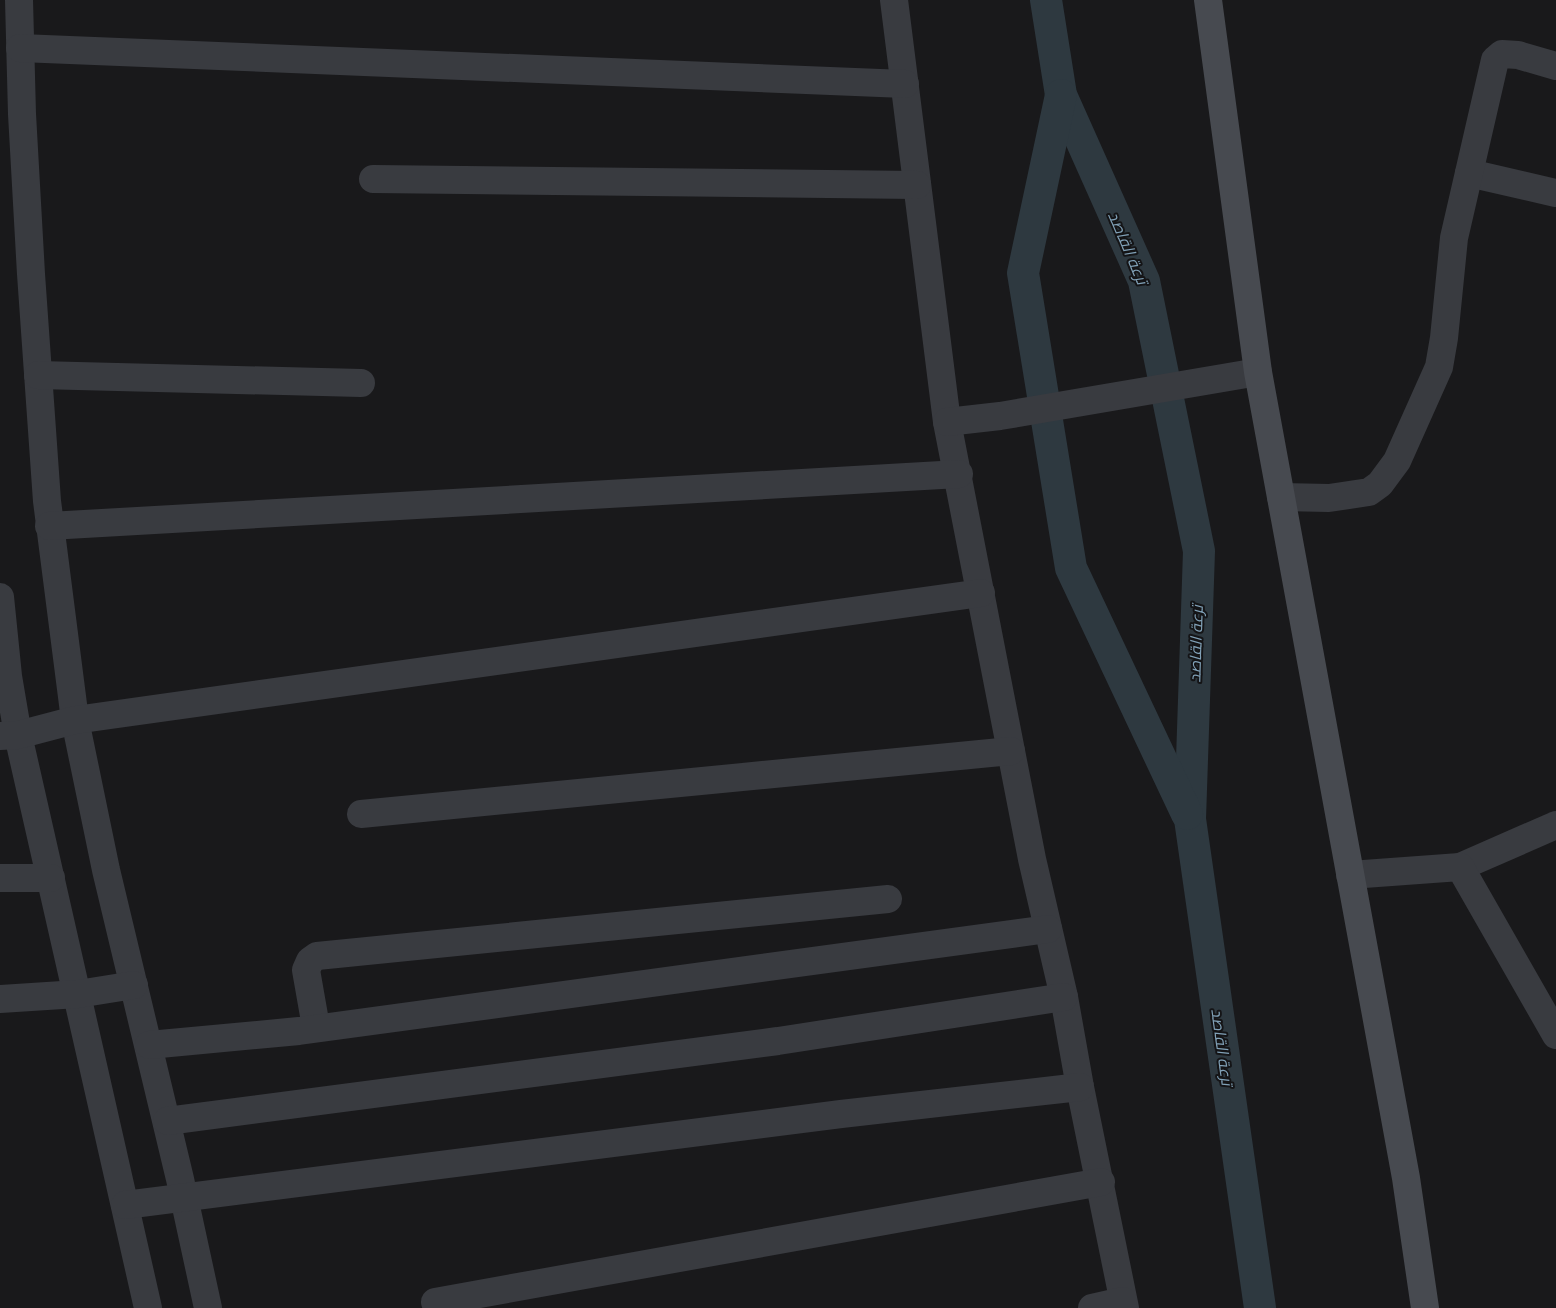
<svg xmlns="http://www.w3.org/2000/svg" width="1556" height="1308" font-family="Montserrat,Cairo,sans-serif">
  <style>
    .lines { fill: none; stroke-linecap: round; stroke-linejoin: round }
    .canal { stroke: #2e3940; stroke-width: 32 }
    .minor { stroke: #393b40; stroke-width: 28 }
    .secondary { stroke: #474a50; stroke-width: 28 }
    .labels { text-anchor: middle; dominant-baseline: central; stroke-width: 4; stroke-linejoin: round; paint-order: stroke }
    .water-label { font-size: 16px; font-style: italic; fill: #81a1b7; stroke: #141416 }
  </style>
  <rect width="100%" height="100%" fill="#19191b"/>
  <g class="lines">
    <g class="canal">
      <path d="M 1046,0 L 1061,95 L 1144,281 L 1199,551 L 1190,819 L 1260,1308"/>
      <path d="M 1061,95 L 1023,273 L 1071,568 L 1187,814"/>
    </g>
    <g class="minor">
      <path d="M 19,0 L 22,114 L 31,274 L 47,501 L 75,720 L 106,870 L 180,1179 L 208,1308"/>
      <path d="M 894,0 L 947,422 L 1032,859 L 1064,997 L 1080,1087 L 1125,1308"/>
      <path d="M 20,48 L 905,84"/>
      <path d="M 1469,173 L 1556,193"/>
      <path d="M 373,179 L 917,185"/>
      <path d="M 38,375 L 361,383"/>
      <path d="M 947,422 L 1000,416 L 1258,372"/>
      <path d="M 1281,497 L 1329,498 L 1369,492 L 1380,484 L 1397,461 L 1439,367 L 1444,338 L 1454,238 L 1495,60 L 1502,54 L 1518,55 L 1556,66"/>
      <path d="M 49,526 L 959,474"/>
      <path d="M 0,597 L 8,676 L 18,735 L 148,1308"/>
      <path d="M 0,736 L 18,735 L 75,720 L 981,593"/>
      <path d="M 361,814 L 1011,751"/>
      <path d="M 1460,867 L 1556,825"/>
      <path d="M 1350,875 L 1460,867 L 1556,1035"/>
      <path d="M 0,878 L 51,878"/>
      <path d="M 0,999 L 78,994 L 134,985"/>
      <path d="M 316,1027 L 306,970 L 310,961 L 317,956 L 888,899"/>
      <path d="M 149,1045 L 299,1031 L 1048,929"/>
      <path d="M 167,1121 L 778,1041 L 1064,997"/>
      <path d="M 125,1205 L 841,1114 L 1080,1087"/>
      <path d="M 435,1302 L 1101,1182"/>
      <path d="M 1092,1308 L 1123,1301"/>
    </g>
    <path class="secondary" d="M 1208,0 L 1258,372 L 1406,1178 L 1425,1308"/>
  </g>
  <g class="labels">
    <g class="water-label">
      <text transform="translate(1128 248) rotate(67)">ترعة القاصد</text>
      <text transform="translate(1196 644) rotate(-88)">ترعة القاصد</text>
      <text transform="translate(1222 1047) rotate(82)">ترعة القاصد</text>
    </g>
  </g>
</svg>
